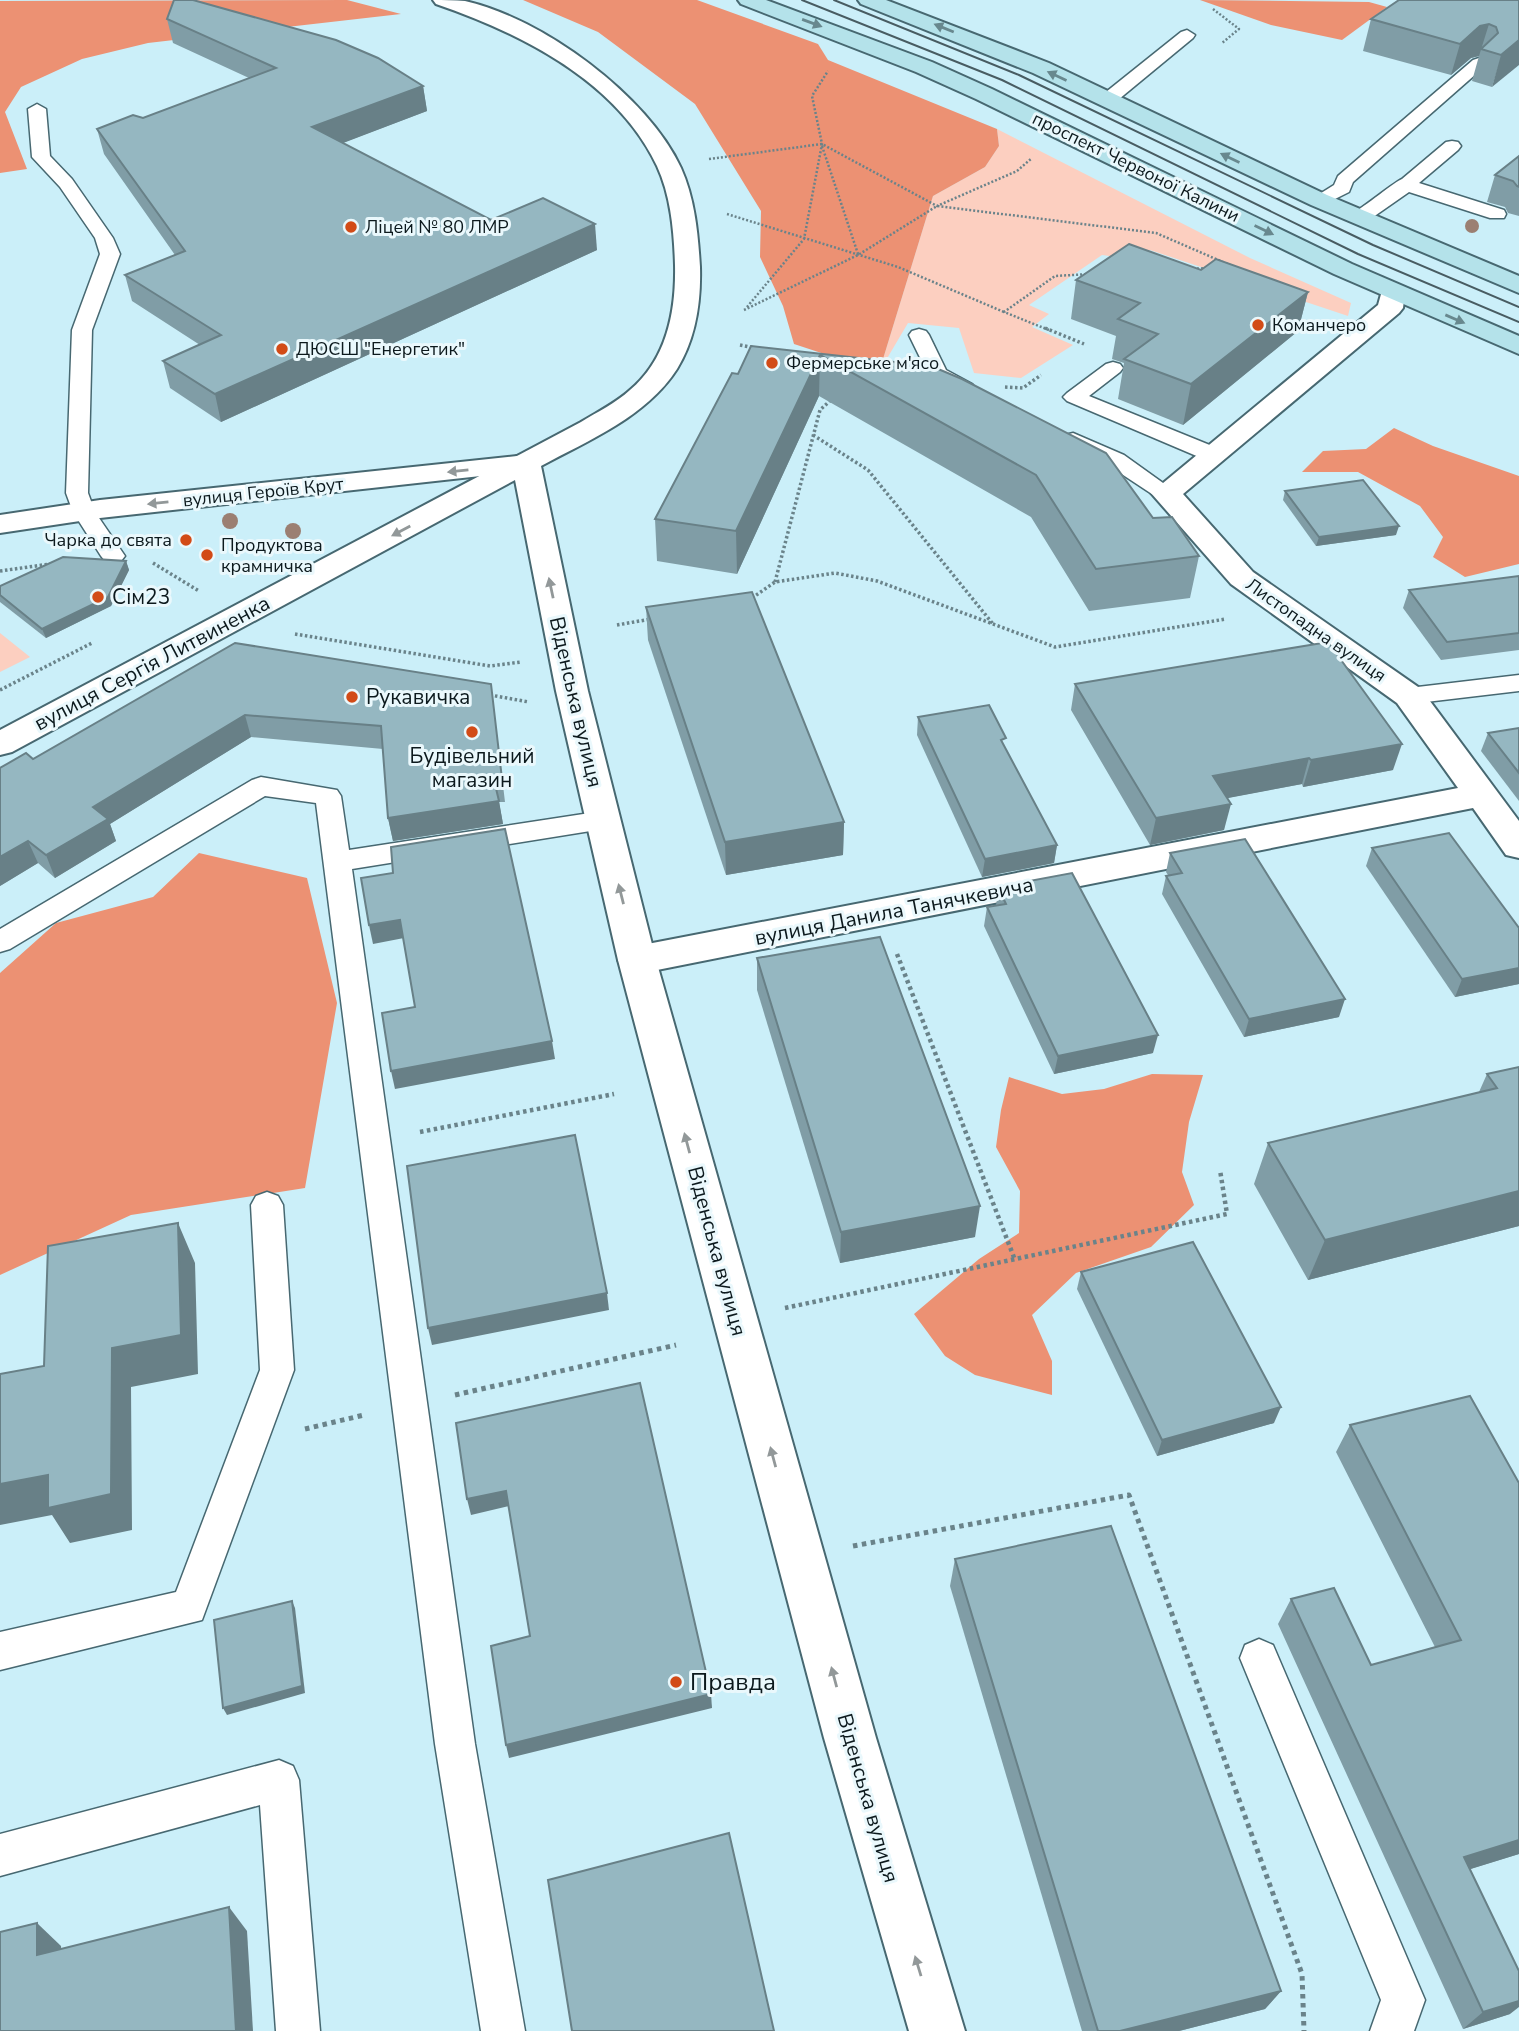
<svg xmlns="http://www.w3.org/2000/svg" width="1519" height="2031" font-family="'Nunito Sans',sans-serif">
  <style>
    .green { fill: #fccfc0 }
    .forest { fill: #ec9173 }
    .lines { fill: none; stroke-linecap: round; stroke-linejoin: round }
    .service-casing { stroke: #476871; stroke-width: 3 }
    .minor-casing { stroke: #476871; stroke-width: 4 }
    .tertiary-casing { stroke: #476871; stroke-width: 4 }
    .secondary-casing { stroke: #476871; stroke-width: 4 }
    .path-far3 { stroke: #6a838a; stroke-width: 2.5; stroke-dasharray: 2 2; stroke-linecap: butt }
    .path-far2 { stroke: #6a838a; stroke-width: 3.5; stroke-dasharray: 2.5 2.5; stroke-linecap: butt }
    .path-far1 { stroke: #6a838a; stroke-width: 4.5; stroke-dasharray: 3.5 3.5; stroke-linecap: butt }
    .path { stroke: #6a838a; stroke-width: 5; stroke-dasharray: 4.5 4.5; stroke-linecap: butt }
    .service { fill: #fff; fill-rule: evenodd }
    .minor { fill: #fff; fill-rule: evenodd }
    .tertiary { fill: #fff; fill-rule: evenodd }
    .secondary { fill: #b4e2ea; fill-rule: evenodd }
    .tram { stroke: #485c62; stroke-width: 2 }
    .tree { fill: #9b7f72 }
    .wall { fill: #809da6 }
    .shaded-wall { fill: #688087 }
    .building { fill: #95b7c1; stroke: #688087; stroke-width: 2 }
    .oneway { fill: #68888e }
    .oneway2 { fill: #929899 }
    .poi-dot { fill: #d24b17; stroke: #eaf8fc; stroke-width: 2.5 }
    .labels { text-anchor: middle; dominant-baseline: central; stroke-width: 6; stroke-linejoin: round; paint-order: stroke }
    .far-street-label { font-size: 18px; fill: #0c191d; stroke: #eaf8fc }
    .far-poi-label { font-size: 18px; fill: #0c191d; stroke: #eaf8fc; text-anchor: start }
    .poi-label { font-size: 21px; fill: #0c191d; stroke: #eaf8fc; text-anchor: start }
    .street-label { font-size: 21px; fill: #0c191d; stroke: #eaf8fc }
    .near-poi-label { font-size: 24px; fill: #0c191d; stroke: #eaf8fc; text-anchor: start }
  </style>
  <rect width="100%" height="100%" fill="#cbeff9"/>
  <g class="green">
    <path d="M 997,129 L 1250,258 L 1351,303 L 1348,316 L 1150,250 L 1133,259 L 1102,255 L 1029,305 L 1049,314 L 1032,327 L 1073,345 L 1021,378 L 974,373 L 959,328 L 908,323 L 879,372 L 933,196 L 985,167 L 999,146 Z"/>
    <path d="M 0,633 L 30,657 L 0,672 Z"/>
  </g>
  <g class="forest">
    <path d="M 347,0 L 401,14 L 148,43 L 82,59 L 21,87 L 5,112 L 27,169 L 0,173 L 0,1 Z"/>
    <path d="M 523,0 L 697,0 L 818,44 L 828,60 L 997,129 L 999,146 L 985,167 L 933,196 L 879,372 L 794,344 L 783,306 L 760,257 L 761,211 L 695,104 L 598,32 Z"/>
    <path d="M 1200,0 L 1369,2 L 1387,7 L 1342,40 L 1271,25 Z"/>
    <path d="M 1394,428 L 1433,446 L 1519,476 L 1519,564 L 1465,577 L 1433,557 L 1443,537 L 1420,506 L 1358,472 L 1302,472 L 1323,451 L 1366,449 Z"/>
    <path d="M 199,853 L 307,878 L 337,1003 L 305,1188 L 131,1215 L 0,1275 L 0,973 L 56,923 L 153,897 Z"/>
    <path d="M 1152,1074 L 1203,1075 L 1189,1122 L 1182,1172 L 1194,1205 L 1151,1247 L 1076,1273 L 1032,1315 L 1052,1361 L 1052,1395 L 975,1375 L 945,1356 L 914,1314 L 979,1259 L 1019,1233 L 1020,1191 L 996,1147 L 1001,1110 L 1009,1077 L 1062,1094 L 1104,1089 Z"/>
  </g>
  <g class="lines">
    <g class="service-casing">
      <g id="service">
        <path d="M 1187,30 L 1195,35 L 1193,38 L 1113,104 L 1101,104 L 1099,100 L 1101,96 L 1181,32 Z"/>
        <path d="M 1479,58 L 1485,60 L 1487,63 L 1485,66 L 1353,182 L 1349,192 L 1325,204 L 1313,204 L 1310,200 L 1334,185 L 1338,176 L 1473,60 Z"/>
        <path d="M 37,104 L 46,109 L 50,156 L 72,179 L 113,238 L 120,254 L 92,330 L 88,493 L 95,512 L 125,556 L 121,561 L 105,561 L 101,556 L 73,512 L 66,493 L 72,330 L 100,254 L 95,238 L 60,187 L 32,157 L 28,109 Z"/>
        <path d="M 1452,141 L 1458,142 L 1461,146 L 1458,150 L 1419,183 L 1504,210 L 1506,214 L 1504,218 L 1490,218 L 1409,192 L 1366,222 L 1352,222 L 1350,218 L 1352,214 C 1364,207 1396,181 1402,179 L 1446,142 Z"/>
        <path d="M 919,329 L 926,331 L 929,335 L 946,370 L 972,384 L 975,388 L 972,392 L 958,392 L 930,378 L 909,335 L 912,331 Z"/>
        <path d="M 1113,362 L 1120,364 L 1123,368 L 1120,372 L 1089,396 L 1222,450 L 1225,455 L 1222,460 L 1206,460 L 1067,401 L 1063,397 L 1067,393 L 1106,364 Z"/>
        <path d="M 1073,433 L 1124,455 L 1177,493 L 1174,498 L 1158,498 L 1108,465 L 1065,445 L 1062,440 L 1065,435 Z"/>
        <path d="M 1519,675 L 1519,691 L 1409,704 L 1400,702 L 1396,696 L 1400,690 L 1409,688 Z"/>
        <path d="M 261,777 L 337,790 L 341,796 L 349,850 L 603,811 L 613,813 L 617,820 L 613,827 L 603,829 L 352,869 L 475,1744 L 525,2031 L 481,2031 L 435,1744 L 316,803 L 265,796 L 10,949 L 0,952 L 0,929 L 252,780 Z"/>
        <path d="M 267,1192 L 278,1196 L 283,1205 L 294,1370 L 202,1620 L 0,1670 L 0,1632 L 176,1592 L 260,1370 L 251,1205 L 256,1196 Z"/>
        <path d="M 1259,1639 L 1273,1645 L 1425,2000 L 1414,2031 L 1370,2031 L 1381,2000 L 1240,1658 L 1245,1645 Z"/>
        <path d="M 279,1760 L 293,1766 L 299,1780 L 320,2031 L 276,2031 L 260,1805 L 0,1876 L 0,1834 Z"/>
      </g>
    </g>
    <g class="minor-casing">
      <g id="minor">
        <path d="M 1392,284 L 1401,287 L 1405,292 L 1403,308 L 1399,313 L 1183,494 L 1253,572 L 1421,689 L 1519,821 L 1519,858 L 1506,855 L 1473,808 L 637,974 L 624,970 L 618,960 L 624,950 L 637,946 L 1458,788 L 1397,703 L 1231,584 L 1151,493 L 1378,305 L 1383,287 Z"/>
        <path d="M 526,455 L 536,458 L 540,464 L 536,470 L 100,518 L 0,533 L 0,515 L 100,500 Z"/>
      </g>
    </g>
    <g class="tertiary-casing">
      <path id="tertiary" d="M 433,0 C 443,0 455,0 465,1 C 542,18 648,96 681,168 C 695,199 698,234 700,267 C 701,302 696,338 677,369 C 646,417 589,440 541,466 L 588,691 L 656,960 L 876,1738 L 965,2031 L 909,2031 L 824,1738 L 618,960 L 556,691 L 515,480 L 12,752 L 0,755 L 0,730 L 581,422 C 597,412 616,403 630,390 C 667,359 676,311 675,265 C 674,232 671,196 657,166 C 617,81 521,33 436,4 Z"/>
    </g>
    <g class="secondary-casing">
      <g id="secondary">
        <path d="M 738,0 L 766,0 L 932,62 L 992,89 L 1352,264 L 1519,336 L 1519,354 L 1334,274 L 976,99 L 916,72 L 741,4 Z"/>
        <path d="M 858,0 L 886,0 L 1049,63 L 1327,195 L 1519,276 L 1519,293 L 1311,205 L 1033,73 L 861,4 Z"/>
      </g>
    </g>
    <g class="path-far3">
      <path d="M 1213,9 L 1239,29 L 1222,43"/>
      <path d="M 822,146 L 858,254"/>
      <path d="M 709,159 L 822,144 L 937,206 L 1017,171 L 1032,158"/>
      <path d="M 727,214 L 898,267 L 1004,312"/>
      <path d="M 1189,269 L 1209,268"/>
      <path d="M 747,307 L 804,239 L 822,144 L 812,96 L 828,71"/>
      <path d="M 744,310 L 858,255 L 937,206 L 1156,233 L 1246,272"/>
      <path d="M 1049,330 L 1004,312 L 1055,276 L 1090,274"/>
    </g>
    <g class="path-far2">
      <path d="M 1045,328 L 1084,344"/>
      <path d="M 740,345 L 755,348"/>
      <path d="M 1005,387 L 1023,388 L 1041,375"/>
      <path d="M 813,435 L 868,470 L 993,624"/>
      <path d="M 153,563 L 199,591"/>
      <path d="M 0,571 L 50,564"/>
      <path d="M 775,582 L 820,410 L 833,398"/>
      <path d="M 752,598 L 775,582 L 835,573 L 877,581 L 1055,647 L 1226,619"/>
      <path d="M 617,625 L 651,619"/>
      <path d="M 295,634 L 490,666 L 521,662"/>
      <path d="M 0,690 L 92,643"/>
      <path d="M 490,695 L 529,702"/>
    </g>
    <g class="path-far1">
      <path d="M 897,954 L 1015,1260"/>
      <path d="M 420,1132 L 614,1094"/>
      <path d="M 785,1308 L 1227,1214 L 1220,1170"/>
    </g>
    <g class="path">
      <path d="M 455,1395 L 676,1345"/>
      <path d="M 305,1429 L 364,1415"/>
      <path d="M 853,1546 L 1129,1495 L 1302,1974 L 1304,2031"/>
    </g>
    <use href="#service" class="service"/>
    <use href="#minor" class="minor"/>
    <use href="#tertiary" class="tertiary"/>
    <use href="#secondary" class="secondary"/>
    <g class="tram">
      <path d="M 802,0 L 1002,80 L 1358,254 L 1519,322"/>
      <path d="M 834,0 L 1019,75 L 1373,245 L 1519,307"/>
    </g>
  </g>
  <g class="tree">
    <circle cx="1472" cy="226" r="7"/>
    <circle cx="230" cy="521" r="8"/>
    <circle cx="293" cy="531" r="8"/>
  </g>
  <g class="wall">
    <path d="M 1519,0 L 1492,87 L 1472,81 L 1479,56 L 1471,58 L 1451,75 L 1363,51 L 1371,19 Z"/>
    <path d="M 167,19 L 423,86 L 427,111 L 342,143 L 491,220 L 597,250 L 221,422 L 170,388 L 163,361 L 200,345 L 132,301 L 125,275 L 175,255 L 104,154 L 97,129 L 143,118 L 249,78 L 173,43 Z"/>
    <path d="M 1519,156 L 1519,216 L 1508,213 L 1505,207 L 1487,202 L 1495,175 Z"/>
    <path d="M 1201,270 L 1308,292 L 1298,331 L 1183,425 L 1118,399 L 1124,363 L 1112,359 L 1116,336 L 1071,319 L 1076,280 Z"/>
    <path d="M 751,346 L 931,366 L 1153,518 L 1199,556 L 1190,598 L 1089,611 L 1031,517 L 819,396 L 737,574 L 657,561 L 655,519 L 738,374 Z"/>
    <path d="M 1285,491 L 1396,535 L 1316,546 L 1283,500 Z"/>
    <path d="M 126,561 L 129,570 L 111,606 L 46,638 L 0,602 L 0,586 Z"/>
    <path d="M 1519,576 L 1519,650 L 1441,660 L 1403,608 L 1409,590 Z"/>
    <path d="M 646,607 L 844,822 L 843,855 L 726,875 L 648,640 Z"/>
    <path d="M 235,643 L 491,684 L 505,802 L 499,802 L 503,824 L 393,841 L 388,818 L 383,749 L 251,737 L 110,824 L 116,841 L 55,878 L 38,863 L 0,886 L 33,759 Z"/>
    <path d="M 1075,684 L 1393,770 L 1303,787 L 1302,784 L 1227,798 L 1224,830 L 1150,845 L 1071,710 Z"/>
    <path d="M 918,717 L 1057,845 L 1054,863 L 982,877 L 917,735 Z"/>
    <path d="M 1519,728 L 1519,801 L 1481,751 L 1488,733 Z"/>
    <path d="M 1372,848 L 1519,928 L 1519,984 L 1455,997 L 1366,866 Z"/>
    <path d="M 1170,853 L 1339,1017 L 1244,1037 L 1162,894 L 1166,876 L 1168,875 L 1166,872 Z"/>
    <path d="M 998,887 L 1153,1053 L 1054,1074 L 984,926 L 987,907 L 996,906 Z"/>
    <path d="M 757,958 L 975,1237 L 840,1263 L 757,990 Z"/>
    <path d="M 1519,1067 L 1519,1226 L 1308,1280 L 1254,1184 L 1268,1143 L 1479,1092 L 1487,1074 Z"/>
    <path d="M 1081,1272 L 1274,1423 L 1157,1456 L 1077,1289 Z"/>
    <path d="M 1350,1425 L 1519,1483 L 1519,1854 L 1470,1869 L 1510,2014 L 1463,2029 L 1278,1624 L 1291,1599 L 1371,1665 L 1435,1647 L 1336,1452 Z"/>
    <path d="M 955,1559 L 1281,1991 L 1265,2009 L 1179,2031 L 1082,2031 L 950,1586 Z"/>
  </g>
  <g class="shaded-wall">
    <path d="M 1489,24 L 1479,56 L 1471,58 L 1451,75 L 1460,44 L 1480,26 Z"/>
    <path d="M 1519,40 L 1519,65 L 1492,87 L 1501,55 Z"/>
    <path d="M 423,86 L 427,111 L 317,153 L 312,127 Z"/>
    <path d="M 595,224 L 597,250 L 221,422 L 215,394 Z"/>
    <path d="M 1308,292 L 1298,331 L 1183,425 L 1191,384 Z"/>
    <path d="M 820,355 L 819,396 L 737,574 L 736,531 Z"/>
    <path d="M 1399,526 L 1396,535 L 1316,546 L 1319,537 Z"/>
    <path d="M 126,561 L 129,570 L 111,606 L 46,638 L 42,629 Z"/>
    <path d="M 245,715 L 251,737 L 110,824 L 116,841 L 55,878 L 46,855 L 93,807 Z"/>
    <path d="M 1402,744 L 1393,770 L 1303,787 L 1311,760 Z"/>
    <path d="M 1309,758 L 1302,784 L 1207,802 L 1213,776 Z"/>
    <path d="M 499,801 L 503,824 L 393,841 L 388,818 Z"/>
    <path d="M 1231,804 L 1224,830 L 1150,845 L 1156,818 Z"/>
    <path d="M 844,822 L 843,855 L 726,875 L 725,842 Z"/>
    <path d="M 28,841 L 38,863 L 0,886 L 0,857 Z"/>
    <path d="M 1057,845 L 1054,863 L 982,877 L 985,859 Z"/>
    <path d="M 400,920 L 404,938 L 373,944 L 369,925 Z"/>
    <path d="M 1519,968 L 1519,984 L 1455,997 L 1462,979 Z"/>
    <path d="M 1345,999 L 1339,1017 L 1244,1037 L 1249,1019 Z"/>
    <path d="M 1158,1035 L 1153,1053 L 1054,1074 L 1058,1056 Z"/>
    <path d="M 552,1041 L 555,1059 L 395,1089 L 391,1071 Z"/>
    <path d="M 1519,1191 L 1519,1226 L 1308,1280 L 1325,1240 Z"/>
    <path d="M 980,1206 L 975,1237 L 840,1263 L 841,1232 Z"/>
    <path d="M 178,1223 L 195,1263 L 198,1374 L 131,1387 L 132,1530 L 70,1543 L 52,1515 L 0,1525 L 0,1484 L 48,1475 L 112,1348 Z"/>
    <path d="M 607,1293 L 609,1310 L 432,1345 L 428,1328 Z"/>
    <path d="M 1281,1407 L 1274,1423 L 1157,1456 L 1162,1440 Z"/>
    <path d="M 506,1491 L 509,1506 L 471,1515 L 467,1499 Z"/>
    <path d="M 292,1601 L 295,1608 L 305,1693 L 227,1715 L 223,1708 Z"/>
    <path d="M 711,1694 L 712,1708 L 509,1758 L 506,1745 Z"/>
    <path d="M 1519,1840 L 1519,1854 L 1445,1877 L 1464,1857 Z"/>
    <path d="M 229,1907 L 247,1931 L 253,2031 L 236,2031 Z"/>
    <path d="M 37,1923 L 61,1946 L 62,1978 L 37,1955 Z"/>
    <path d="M 1281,1991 L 1265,2009 L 1179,2031 L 1120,2031 Z"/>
    <path d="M 1519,2001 L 1519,2007 L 1510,2014 L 1463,2029 L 1483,2012 Z"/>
  </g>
  <g class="building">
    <path d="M 174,0 L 193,0 L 336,40 L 378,58 L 423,86 L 312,127 L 491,220 L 543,198 L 595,224 L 215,394 L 163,361 L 221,335 L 125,275 L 185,251 L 97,129 L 133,115 L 143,118 L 276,68 L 167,19 Z"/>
    <path d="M 1399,0 L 1519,0 L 1519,40 L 1501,55 L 1481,49 L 1498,33 L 1496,27 L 1489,24 L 1480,26 L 1460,44 L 1371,19 Z"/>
    <path d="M 1519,156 L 1519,187 L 1517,186 L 1513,181 L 1495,175 Z"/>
    <path d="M 1129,244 L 1201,270 L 1216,259 L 1308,292 L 1191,384 L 1124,359 L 1158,334 L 1118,319 L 1140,303 L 1076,280 Z"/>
    <path d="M 751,346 L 931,366 L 962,379 L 1106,453 L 1153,518 L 1172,517 L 1199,556 L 1096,569 L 1036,475 L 820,355 L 736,531 L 655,519 L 732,373 L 738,374 Z"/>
    <path d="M 1363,480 L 1399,526 L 1319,537 L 1285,491 Z"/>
    <path d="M 63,557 L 126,561 L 108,597 L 42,629 L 0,595 L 0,586 Z"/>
    <path d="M 1519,576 L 1519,633 L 1447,642 L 1409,590 Z"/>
    <path d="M 752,592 L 844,822 L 725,842 L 646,607 Z"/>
    <path d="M 1328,642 L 1402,744 L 1311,760 L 1309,758 L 1213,776 L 1231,804 L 1156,818 L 1075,684 Z"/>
    <path d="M 235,643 L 491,684 L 502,779 L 494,780 L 499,801 L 388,818 L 381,726 L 245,715 L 93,807 L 108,819 L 46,855 L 28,841 L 0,857 L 0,768 L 26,753 L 33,759 Z"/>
    <path d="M 989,705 L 1006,738 L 1001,740 L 1057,845 L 985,859 L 918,717 Z"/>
    <path d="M 1519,728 L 1519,773 L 1488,733 Z"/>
    <path d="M 505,829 L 552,1041 L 391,1071 L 382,1013 L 415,1007 L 400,920 L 369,925 L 361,878 L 393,873 L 391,847 Z"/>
    <path d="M 1449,833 L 1519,928 L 1519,968 L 1462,979 L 1372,848 Z"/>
    <path d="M 1245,839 L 1345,999 L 1249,1019 L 1166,876 L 1182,873 L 1170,853 Z"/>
    <path d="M 1072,873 L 1158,1035 L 1058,1056 L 987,907 L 1006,904 L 998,887 Z"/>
    <path d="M 880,937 L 980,1206 L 841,1232 L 757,958 Z"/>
    <path d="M 1519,1067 L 1519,1191 L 1325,1240 L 1268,1143 L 1497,1088 L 1487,1074 Z"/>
    <path d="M 575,1135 L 607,1293 L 428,1328 L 407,1166 Z"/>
    <path d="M 178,1223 L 181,1335 L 112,1348 L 111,1494 L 48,1508 L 48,1475 L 0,1484 L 0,1374 L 44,1366 L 48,1246 Z"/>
    <path d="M 1193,1242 L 1281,1407 L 1162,1440 L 1081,1272 Z"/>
    <path d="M 640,1383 L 711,1694 L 506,1745 L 491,1646 L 530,1636 L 506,1491 L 467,1499 L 456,1423 Z"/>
    <path d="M 1470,1396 L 1519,1483 L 1519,1840 L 1464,1857 L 1519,1971 L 1519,2001 L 1483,2012 L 1291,1599 L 1334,1588 L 1371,1665 L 1461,1640 L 1350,1425 Z"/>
    <path d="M 1111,1526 L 1281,1991 L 1120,2031 L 1098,2031 L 955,1559 Z"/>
    <path d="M 292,1601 L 302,1686 L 223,1708 L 214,1620 Z"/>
    <path d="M 729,1833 L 774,2031 L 572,2031 L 548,1880 Z"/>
    <path d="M 229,1907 L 236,2031 L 0,2031 L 0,1932 L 37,1923 L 37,1955 Z"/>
  </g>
  <defs><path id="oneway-solid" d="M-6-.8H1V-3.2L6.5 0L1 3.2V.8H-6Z" transform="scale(1.75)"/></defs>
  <g class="oneway">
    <use href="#oneway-solid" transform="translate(812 23) rotate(20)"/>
    <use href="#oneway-solid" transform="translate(944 28) rotate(-158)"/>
    <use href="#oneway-solid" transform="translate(1057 76) rotate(-155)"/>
    <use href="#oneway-solid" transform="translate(1230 158) rotate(-154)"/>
    <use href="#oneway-solid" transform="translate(1264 230) rotate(26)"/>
    <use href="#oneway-solid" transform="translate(1455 319) rotate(23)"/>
  </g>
  <g class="oneway2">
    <use href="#oneway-solid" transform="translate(458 471) rotate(174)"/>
    <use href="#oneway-solid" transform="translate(158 503) rotate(174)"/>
    <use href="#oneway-solid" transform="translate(401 531) rotate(152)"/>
    <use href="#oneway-solid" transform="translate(551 588) rotate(-102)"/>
    <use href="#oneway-solid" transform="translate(621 894) rotate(-104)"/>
    <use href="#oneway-solid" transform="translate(687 1143) rotate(-105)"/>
    <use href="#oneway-solid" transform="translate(773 1457) rotate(-105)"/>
    <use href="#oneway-solid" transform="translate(834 1677) rotate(-105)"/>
    <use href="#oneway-solid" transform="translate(918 1966) rotate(-107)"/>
  </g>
  <g class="poi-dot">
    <circle cx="351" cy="227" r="7"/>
    <circle cx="1258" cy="325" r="7"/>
    <circle cx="282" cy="349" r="7"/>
    <circle cx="772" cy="363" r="7"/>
    <circle cx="186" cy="540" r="7"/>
    <circle cx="207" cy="555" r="7"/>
    <circle cx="98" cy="597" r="7"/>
    <circle cx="352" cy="697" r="7"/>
    <circle cx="472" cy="732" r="7"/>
    <circle cx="676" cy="1682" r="7"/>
  </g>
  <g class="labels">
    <g class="far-street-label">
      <text transform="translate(1136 167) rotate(26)">проспект Червоної Калини</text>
      <text transform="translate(263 492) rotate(-6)">вулиця Героїв Крут</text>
      <text transform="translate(1316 630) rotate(35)">Листопадна вулиця</text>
    </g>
    <g class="far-poi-label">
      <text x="365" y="227">Ліцей № 80 ЛМР</text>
      <text x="1272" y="325">Команчеро</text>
      <text x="296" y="349">ДЮСШ "Енергетик"</text>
      <text x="786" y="363">Фермерське м'ясо</text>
      <text x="172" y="540" text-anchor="end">Чарка до свята</text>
      <text x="221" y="545">Продуктова<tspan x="221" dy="21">крамничка</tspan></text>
    </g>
    <g class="poi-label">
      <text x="112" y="597">Сім23</text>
      <text x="366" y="697">Рукавичка</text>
      <text x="472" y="756" text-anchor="middle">Будівельний<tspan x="472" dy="24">магазин</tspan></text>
    </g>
    <g class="street-label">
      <text transform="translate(152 663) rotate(-28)">вулиця Сергія Литвиненка</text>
      <text transform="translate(576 702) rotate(77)">Віденська вулиця</text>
      <text transform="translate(894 911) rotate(-11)">вулиця Данила Танячкевича</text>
      <text transform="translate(717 1251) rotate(75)">Віденська вулиця</text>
      <text transform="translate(868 1798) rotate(74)">Віденська вулиця</text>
    </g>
    <g class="near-poi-label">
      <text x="690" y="1682">Правда</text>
    </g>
  </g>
</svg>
